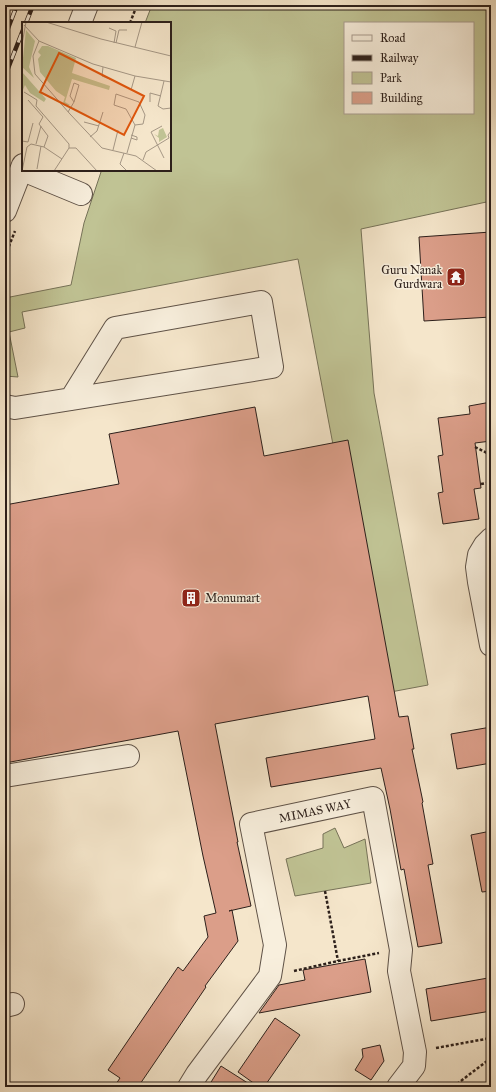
<svg xmlns="http://www.w3.org/2000/svg" width="496" height="1092" font-family="'IM FELL Great Primer',serif">
  <style>
    .green { fill: #c0c394; stroke: #767258; fill-rule: evenodd }
    .building { fill: #db9e89; stroke: #2d201b }
    .lines { fill: none; stroke-linecap: round; stroke-linejoin: round }
    .minor-casing { stroke: #5f5247; stroke-width: 24 }
    .path { stroke: #2d201b; stroke-width: 2.5; stroke-dasharray: 3 2; stroke-linecap: butt }
    .minor { stroke: #f8efdd; stroke-width: 22 }
    .rail-casing { stroke: #2d201b; stroke-width: 4.5 }
    .rail { stroke: #f8efdd; stroke-width: 3; stroke-dasharray: 9; stroke-linecap: butt }
    .labels { text-anchor: middle; dominant-baseline: central; stroke-width: 3; stroke-linejoin: round; paint-order: stroke }
    .poi-label { font-size: 12px; fill: #2d201b; stroke: #f8efdd; text-anchor: end }
    .street-label { font-size: 12px; fill: #2d201b; stroke: #f8efdd }
    .inset-road { fill: none; stroke: #a59785; stroke-width: 1 }
    .view { fill: #df560d; fill-opacity: 0.15; stroke: #df560d; stroke-width: 2 }
    .inset-edge { fill: none; stroke: #2d201b; stroke-width: 2 }
  </style>
  <rect width="100%" height="100%" fill="#f5e6cb"/>
  <filter id="stains"><feTurbulence type="fractalNoise" baseFrequency=".005" numOctaves="4"/><feColorMatrix values="0 0 0 0 .2 0 0 0 0 .09 0 0 0 0 .02 0 0 0 .5 -.17"/></filter>
  <radialGradient id="worn" r=".72"><stop offset=".6" stop-color="#630" stop-opacity="0"/><stop offset="1" stop-color="#630" stop-opacity=".3"/></radialGradient>
  <g class="green">
    <path d="M 152,5 L 491,5 L 491,201 L 361,229 L 374,393 L 428,685 L 380,694 L 298,259 L 22,312 L 25,328 L 9,332 L 18,377 L 5,376 L 5,298 L 71,285 L 84,223 L 101,172 L 98,170 L 170,170 L 170,23 L 145,23 ZM 345,23 L 473,23 L 473,113 L 345,113 Z"/>
    <path d="M 335,828 L 344,848 L 365,839 L 371,883 L 295,896 L 286,859 L 323,848 L 323,834 Z"/>
  </g>
  <g class="building">
    <path d="M 491,232 L 491,317 L 424,321 L 419,237 Z"/>
    <path d="M 491,402 L 491,441 L 475,443 L 481,488 L 474,489 L 479,519 L 443,524 L 438,493 L 443,492 L 438,456 L 443,455 L 438,418 L 470,414 L 469,406 Z"/>
    <path d="M 255,407 L 264,456 L 348,440 L 399,717 L 408,716 L 414,749 L 412,749 L 423,802 L 422,803 L 433,864 L 428,865 L 442,943 L 418,947 L 404,869 L 401,870 L 390,809 L 381,768 L 271,787 L 266,758 L 375,739 L 368,696 L 215,724 L 238,842 L 237,842 L 251,906 L 229,911 L 232,910 L 238,941 L 205,986 L 206,987 L 138,1087 L 114,1087 L 120,1078 L 108,1070 L 178,967 L 183,971 L 208,937 L 204,916 L 216,913 L 203,856 L 178,731 L 5,763 L 5,505 L 119,484 L 109,434 Z"/>
    <path d="M 491,727 L 491,763 L 457,769 L 451,734 Z"/>
    <path d="M 491,831 L 491,891 L 482,892 L 471,835 Z"/>
    <path d="M 365,959 L 371,992 L 259,1013 L 279,985 L 305,980 L 303,970 Z"/>
    <path d="M 488,978 L 491,993 L 491,1011 L 431,1021 L 426,989 Z"/>
    <path d="M 275,1018 L 300,1035 L 264,1087 L 259,1087 L 238,1072 Z"/>
    <path d="M 380,1045 L 384,1061 L 371,1080 L 355,1070 L 363,1057 L 362,1049 Z"/>
    <path d="M 221,1066 L 254,1087 L 208,1087 Z"/>
  </g>
  <g class="lines">
    <g class="minor-casing">
      <g id="minor">
        <path d="M 80,23 L 87,5"/>
        <path d="M 23,170 L 81,194"/>
        <path d="M 5,211 L 23,165"/>
        <path d="M 5,406 L 15,408 L 272,367 L 261,302 L 115,328 L 71,399"/>
        <path d="M 491,539 L 485,545 L 479,555 L 477,567 L 479,582 L 491,645"/>
        <path d="M 5,776 L 128,756"/>
        <path d="M 5,1006 L 13,1004"/>
        <path d="M 189,1087 L 197,1074 L 270,976 L 275,945 L 251,824 L 373,798 L 401,950 L 399,971 L 415,1052 L 414,1066 L 398,1087"/>
      </g>
    </g>
    <g class="path">
      <path d="M 130,23 L 137,5"/>
      <path d="M 5,256 L 15,231"/>
      <path d="M 475,447 L 491,455"/>
      <path d="M 481,484 L 491,482"/>
      <path d="M 325,891 L 338,961"/>
      <path d="M 294,971 L 338,961 L 379,953"/>
      <path d="M 436,1048 L 491,1038"/>
      <path d="M 453,1087 L 491,1058"/>
    </g>
    <use href="#minor" class="minor"/>
    <g class="rail-casing">
      <g id="rail">
        <path d="M 26,23 L 33,5"/>
        <path d="M 5,36 L 17,5"/>
        <path d="M 5,76 L 23,30"/>
      </g>
    </g>
    <use href="#rail" class="rail"/>
  </g>
  <defs>
    <g id="temple-square" transform="scale(1)"><rect x="-9" y="-9" width="18" height="18" rx="4" fill="#8f2418" stroke="#f8efdd"/><path d="M0-6L5-2H3V0L6.5 2.5H4V6H1.5V3h-3V6H-4V2.5H-6.5L-3 0V-2H-5Z" fill="#fff"/></g>
    <g id="building-square" transform="scale(1)"><rect x="-9" y="-9" width="18" height="18" rx="4" fill="#8f2418" stroke="#f8efdd"/><path d="M-4-6H4V6H1V3H-1V6H-4ZM-2.5-4.3h1.7v1.8h-1.7ZM.8-4.3h1.7v1.8H.8ZM-2.5-1h1.7V.8h-1.7ZM.8-1h1.7V.8H.8Z" fill="#fff"/></g>
  </defs>
  <g fill-rule="evenodd">
    <use href="#temple-square" x="456" y="277"/>
    <use href="#building-square" x="191" y="598"/>
  </g>
  <g class="labels">
    <g class="poi-label">
      <text x="442" y="270">Guru Nanak<tspan x="442" dy="14">Gurdwara</tspan></text>
      <text x="205" y="598" text-anchor="start">Monumart</text>
    </g>
    <g class="street-label">
      <text transform="translate(315 811) rotate(-12)">MIMAS WAY</text>
    </g>
  </g>
  <g transform="translate(22 22)">
    <rect width="149" height="149" fill="#f5e6cb"/>
    <path d="M 4,8 L 13,19 L 7,45 L 12,56 L 0,45 ZM 20,24 L 26,24 L 54,36 L 50,51 L 88,64 L 87,68 L 50,57 L 43,80 L 48,83 L 43,84 L 41,81 L 43,75 L 34,69 L 18,50 L 16,37 L 19,33 L 16,30 ZM 0,50 L 24,77 L 22,80 L 8,71 L 3,63 L 0,70 ZM 141,106 L 145,115 L 137,120 L 137,116 L 132,112 L 136,114 L 137,108 Z" fill="#c0c394"/>
    <path class="inset-road" d="M 24,0 L 79,17 L 149,34M 2,3 L 17,19 L 71,42 L 113,54 L 149,60M 87,6 L 94,9 L 92,21M 17,19 L 11,34 L 13,52 L 48,92 L 80,126 L 114,134 L 135,149M 94,21 L 97,8 L 105,8M 0,22 L 4,0M 113,25 L 120,0M 81,45 L 80,54 L 93,59M 142,59 L 136,84 L 141,87 L 149,86M 109,68 L 113,54M 2,70 L 15,78 L 14,84 L 47,122 L 47,126M 6,78 L 21,95 L 17,102 L 26,114 L 22,125M 128,80 L 128,71 L 139,74M 46,90 L 52,80 L 48,74 L 52,61 L 57,63 L 52,80M 62,100 L 77,104M 140,104 L 129,110 L 142,136M 68,115 L 75,109 L 81,90M 109,116 L 115,118 L 115,115 L 109,113M 0,119 L 6,120 L 11,101M 14,122 L 19,104M 47,126 L 54,126 L 75,149M 91,128 L 96,108M 102,131 L 98,142 L 105,149M 105,131 L 113,103 L 104,87 L 92,83 L 94,72 L 117,80 L 123,93 L 121,102 L 113,103M 121,138 L 124,130 L 147,116 L 146,113 L 149,109M 15,147 L 19,124M 0,149 L 5,125 L 9,122 L 22,125 L 40,137M 32,149 L 47,126"/>
    <path class="view" d="M 37,31 L 122,74 L 102,113 L 18,70 Z"/>
    <rect width="149" height="149" class="inset-edge"/>
  </g>
  <rect width="496" height="1092" fill="none" stroke="#f5e6cb" stroke-width="20"/>
  <rect x="6" y="6" width="484" height="1080" fill="none" stroke="#2d201b" stroke-width="2"/>
  <rect x="10" y="10" width="476" height="1072" fill="none" stroke="#2d201b"/>
  <rect x="344" y="22" width="130" height="92" fill="#f8efdd" stroke="#a79c8f"/>
  <rect x="352" y="35" width="20" height="6" fill="#f8efdd" stroke="#a79c8f"/>
  <text x="380" y="42" font-size="12" fill="#2d201b">Road</text>
  <rect x="352" y="55" width="20" height="6" fill="#2d201b" stroke="#a79c8f"/>
  <text x="380" y="62" font-size="12" fill="#2d201b">Railway</text>
  <rect x="352" y="72" width="20" height="12" fill="#c0c394" stroke="#a79c8f"/>
  <text x="380" y="82" font-size="12" fill="#2d201b">Park</text>
  <rect x="352" y="92" width="20" height="12" fill="#db9e89" stroke="#a79c8f"/>
  <text x="380" y="102" font-size="12" fill="#2d201b">Building</text>
  <rect width="100%" height="100%" filter="url(#stains)"/>
  <rect width="100%" height="100%" fill="url(#worn)"/>
</svg>
